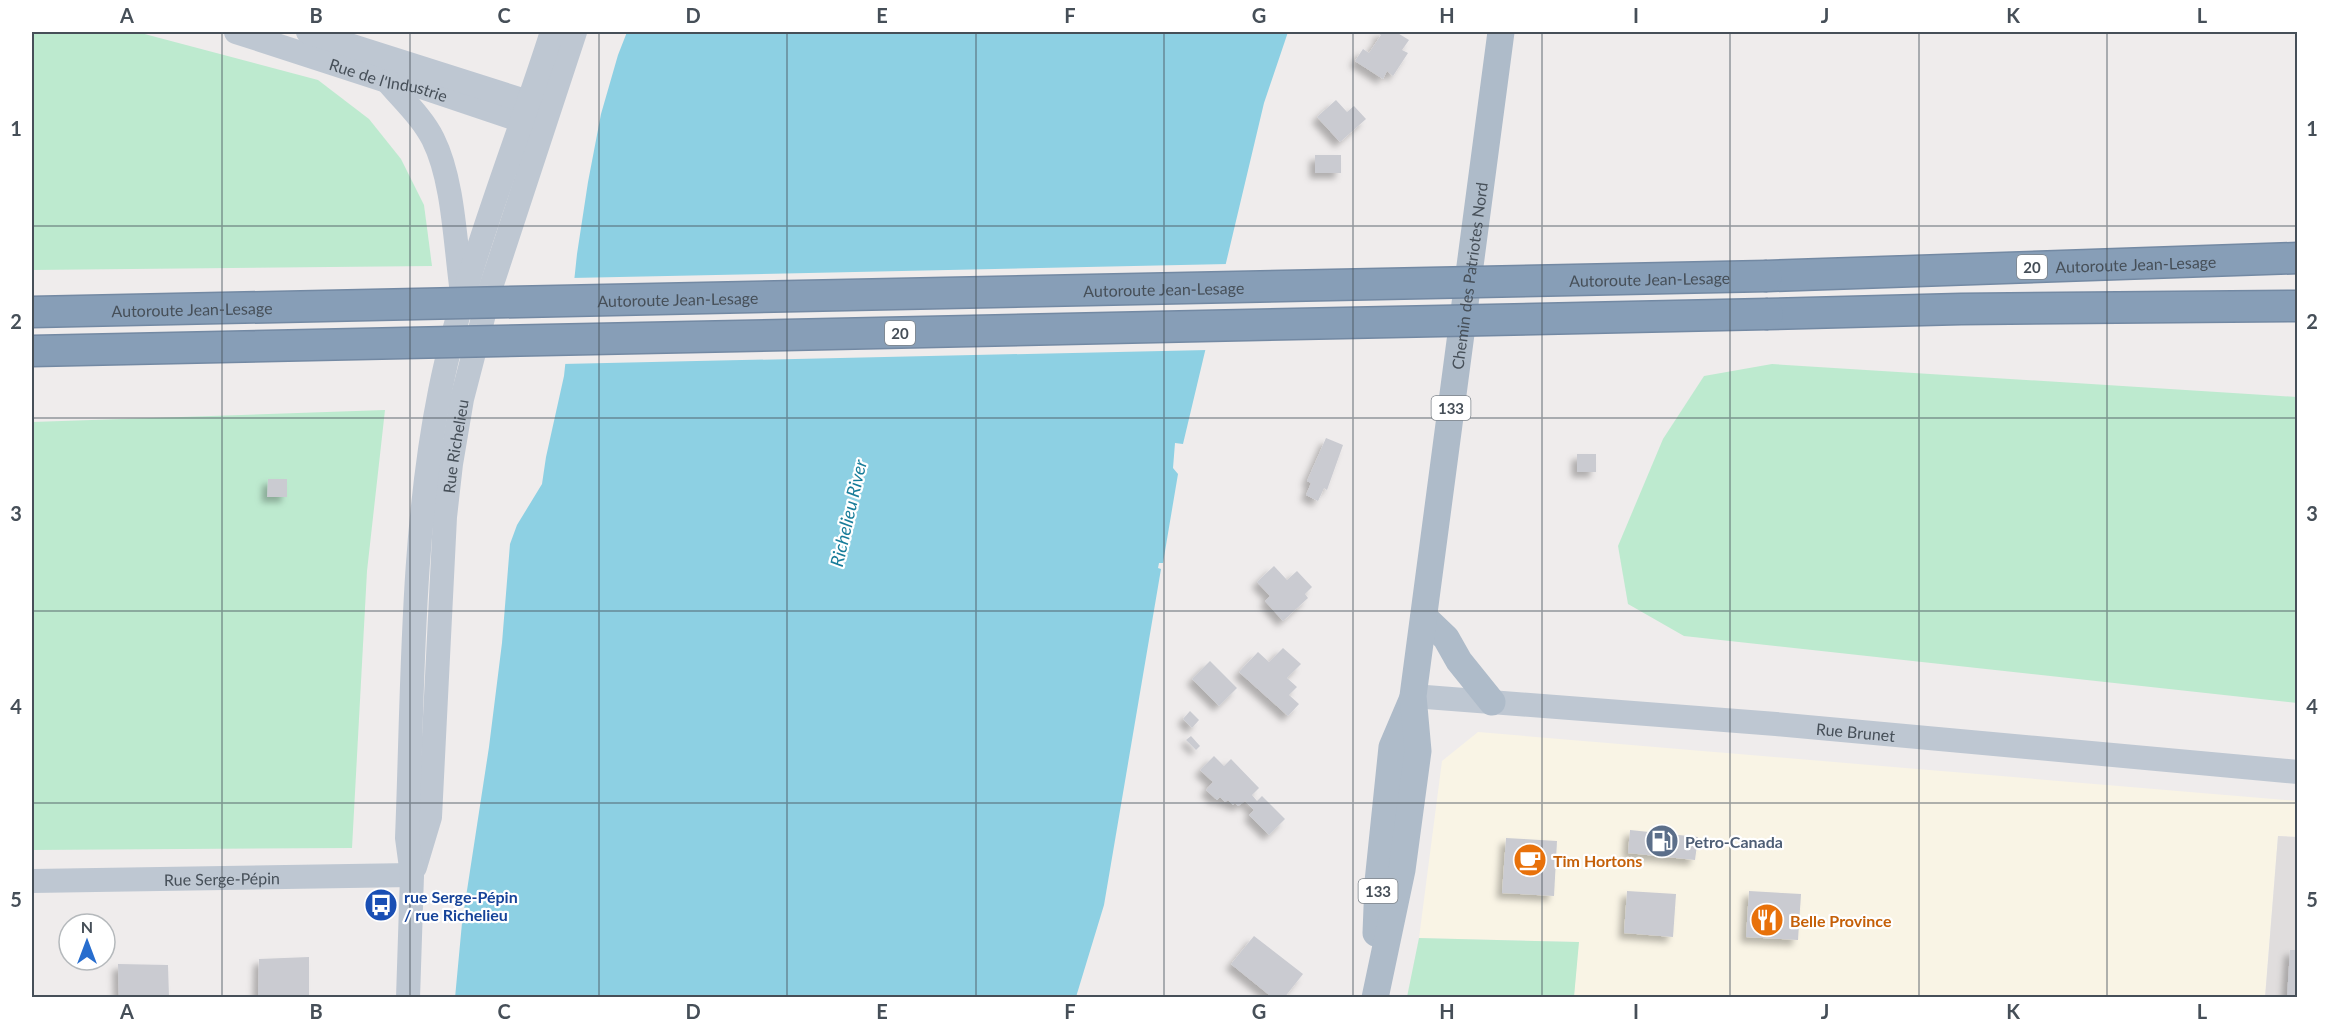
<svg xmlns="http://www.w3.org/2000/svg" width="2329" height="1029" font-family="Lato,sans-serif">
  <style>
    .commercial { fill: #f9f4e5 }
    .education { fill: #e0dddd }
    .green { fill: #bdeacf }
    .water { fill: #8dd0e3 }
    .pier { fill: #efecec }
    .building { fill: #cacbd1; filter: url(#shadow) }
    .lines { fill: none; stroke-linecap: round; stroke-linejoin: round }
    .highway-casing { stroke: #7389a3; stroke-width: 33 }
    .secondary { stroke: #bec7d2; stroke-width: 24 }
    .primary { stroke: #aebbc9; stroke-width: 27 }
    .highway { stroke: #879eb7; stroke-width: 30 }
    .highway-bridge-casing { stroke: #7389a3; stroke-width: 33; stroke-linecap: butt }
    .highway-bridge { stroke: #879eb7; stroke-width: 30 }
    .grid { fill: none; stroke: #464f58; stroke-width: 1.5; stroke-opacity: 0.55 }
    .labels { text-anchor: middle; dominant-baseline: central; stroke-width: 4.5; stroke-linejoin: round; paint-order: stroke }
    .shield { fill: #fff; stroke: #7e848a; stroke-width: 1.5 }
    .shield-label { font-size: 15px; font-weight: bold; fill: #464f58 }
    .street-label { font-size: 16px; fill: #464f58; stroke: #fff }
    .service-label { font-size: 16px; font-weight: bold; fill: #4e5e75; stroke: #fff; text-anchor: start }
    .food-label { font-size: 16px; font-weight: bold; fill: #c56008; stroke: #fff; text-anchor: start }
    .transit-label { font-size: 16px; font-weight: bold; fill: #164399; stroke: #fff; text-anchor: start }
    .water-label { font-size: 18px; font-style: italic; fill: #177c99; stroke: #fff }
    .neatline { fill: none; stroke: #464f58; stroke-width: 2 }
    .grid-label { font-size: 20px; text-anchor: middle; font-weight: bold; fill: #464f58 }
  </style>
  <defs>
    <filter id="shadow"><feDropShadow dx="-5.5" dy="5.5" stdDeviation="3" flood-color="#0004"/></filter>
  </defs>
  <rect width="100%" height="100%" fill="#efecec"/>
  <path class="commercial" d="M 1478,732 L 2297,801 L 2297,837 L 2278,836 L 2265,997 L 1574,997 L 1578,942 L 1419,938 L 1442,761 Z"/>
  <path class="education" d="M 2278,836 L 2297,837 L 2297,997 L 2265,998 Z"/>
  <g class="green">
    <path d="M 32,32 L 137,32 L 318,80 L 369,119 L 401,159 L 424,205 L 432,266 L 32,270 Z"/>
    <path d="M 1772,364 L 2297,397 L 2297,703 L 1684,636 L 1628,604 L 1618,546 L 1663,439 L 1704,376 Z"/>
    <path d="M 385,410 L 367,571 L 352,848 L 32,850 L 32,422 Z"/>
    <path d="M 1419,938 L 1579,942 L 1574,997 L 1407,997 Z"/>
  </g>
  <path class="water" d="M 627,32 L 1288,32 L 1264,103 L 1183,444 L 1175,443 L 1173,468 L 1178,474 L 1163,563 L 1159,563 L 1158,568 L 1161,569 L 1104,905 L 1076,997 L 455,998 L 462,923 L 489,747 L 502,643 L 510,544 L 517,525 L 542,484 L 546,457 L 564,376 L 577,254 L 588,182 L 601,114 L 618,55 Z"/>
  <path class="pier" d="M 1228,264 L 1208,350 L 562,364 L 571,278 Z"/>
  <g class="building">
    <path d="M 1375,32 L 1396,32 L 1409,40 L 1402,50 L 1408,53 L 1393,76 L 1387,71 L 1383,79 L 1355,61 L 1363,49 L 1369,53 L 1381,35 Z"/>
    <path d="M 1336,100 L 1347,112 L 1354,106 L 1366,119 L 1340,142 L 1317,117 Z"/>
    <rect x="1315" y="155" width="26" height="18"/>
    <path d="M 1326,438 L 1343,445 L 1327,490 L 1324,488 L 1318,501 L 1306,495 L 1311,483 L 1307,481 Z"/>
    <rect x="1577" y="454" width="19" height="18"/>
    <path d="M 268,479 L 287,479 L 287,497 L 267,497 Z"/>
    <path d="M 1274,566 L 1287,580 L 1297,571 L 1312,587 L 1305,594 L 1308,598 L 1283,621 L 1265,601 L 1270,596 L 1257,582 Z"/>
    <path d="M 1283,648 L 1301,664 L 1287,678 L 1297,687 L 1289,695 L 1299,704 L 1288,716 L 1239,672 L 1258,652 L 1269,662 Z"/>
    <path d="M 1210,661 L 1237,688 L 1219,706 L 1192,679 Z"/>
    <path d="M 1190,711 L 1199,720 L 1192,728 L 1183,719 Z"/>
    <path d="M 1191,736 L 1200,746 L 1196,750 L 1186,740 Z"/>
    <path d="M 1214,756 L 1224,766 L 1231,759 L 1259,788 L 1252,795 L 1257,801 L 1262,796 L 1285,819 L 1269,835 L 1249,815 L 1254,810 L 1245,801 L 1238,806 L 1235,803 L 1233,805 L 1228,800 L 1225,802 L 1220,797 L 1217,800 L 1206,790 L 1213,782 L 1200,770 Z"/>
    <path d="M 1630,830 L 1698,837 L 1695,860 L 1628,853 Z"/>
    <path d="M 1506,838 L 1557,841 L 1554,896 L 1502,893 Z"/>
    <path d="M 1627,891 L 1676,894 L 1673,937 L 1624,933 Z"/>
    <path d="M 1749,891 L 1801,894 L 1798,940 L 1746,937 Z"/>
    <path d="M 1254,936 L 1303,974 L 1284,998 L 1273,998 L 1231,964 Z"/>
    <path d="M 2290,950 L 2298,950 L 2298,998 L 2287,998 Z"/>
    <path d="M 309,957 L 309,998 L 258,998 L 259,959 Z"/>
    <path d="M 118,964 L 168,965 L 169,998 L 119,998 Z"/>
  </g>
  <g class="lines">
    <g class="highway-casing">
      <g id="highway">
        <path id="s6" d="M 1767,276 L 2298,258"/>
        <path d="M 1768,314 L 1961,309 L 2298,306"/>
      </g>
    </g>
    <g class="secondary">
      <path id="s1" d="M 236,32 L 387,81 L 418,86 L 537,126"/>
      <path d="M 308,32 L 544,107"/>
      <path d="M 387,81 C 402,99 422,117 433,139 C 454,181 455,245 462,293"/>
      <path id="s2" d="M 1413,696 L 1776,724 L 2298,772"/>
      <path id="s3" d="M 415,867 L 430,817 L 445,517 L 451,464 L 462,399 L 491,287 L 575,32"/>
      <path id="s4" d="M 32,881 L 412,875"/>
      <path d="M 408,998 L 412,875 L 407,838 C 413,692 411,535 440,391 C 465,268 514,151 552,32"/>
    </g>
    <g class="primary">
      <path d="M 1424,617 L 1446,638 L 1459,661 L 1492,702"/>
      <path d="M 1376,933 L 1378,882 L 1392,747 L 1412,700"/>
      <path id="s5" d="M 1375,998 L 1402,870 L 1418,751 L 1413,696 L 1501,32"/>
    </g>
    <use href="#highway" class="highway"/>
    <g class="highway-bridge-casing">
      <g id="highway-bridge">
        <path id="s7" d="M 32,312 L 1767,276"/>
        <path d="M 32,351 L 1768,314"/>
      </g>
    </g>
    <use href="#highway-bridge" class="highway-bridge"/>
  </g>
  <path class="grid" d="M 222,32 L 222,998M 410,32 L 410,998M 599,32 L 599,998M 787,32 L 787,998M 976,32 L 976,998M 1164,32 L 1164,998M 1353,32 L 1353,998M 1542,32 L 1542,998M 1730,32 L 1730,998M 1919,32 L 1919,998M 2107,32 L 2107,998M 32,226 L 2298,226M 32,418 L 2298,418M 32,611 L 2298,611M 32,803 L 2298,803"/>
  <defs>
    <g id="fuel-disc" transform="scale(1.725)"><circle r="9.5" fill="#5c6f8a" stroke="#fff"/><path d="M-5.5-6h7V0h2V4h1.3V-2.5L3-4.5l.8-.8L6-3V5H2.5V1h-1V6h-7ZM-4.2-4.7v3.2H.2V-4.7Z" fill="#fff"/></g>
    <g id="cafe-disc" transform="scale(1.725)"><circle r="9.5" fill="#e8710a" stroke="#fff"/><path d="M-5.5-4.5H6V0H3Q3 3.5 0 3.5H-2.5Q-5.5 3.5-5.5 0ZM3-3.2v2h1.7v-2ZM-6 4.5H4V6H-6Z" fill="#fff"/></g>
    <g id="bus-disc" transform="scale(1.725)"><circle r="9.5" fill="#1a4fb4" stroke="#fff"/><path d="M-5-6H5V4H4V6H2V4H-2V6H-4V4H-5ZM-3.5-4V0h7V-4ZM-3.5 1.2v1.5H-2V1.2ZM2 1.2v1.5H3.5V1.2Z" fill="#fff"/></g>
    <g id="restaurant-disc" transform="scale(1.725)"><circle r="9.5" fill="#e8710a" stroke="#fff"/><path d="M-5-6h1v4h1v-4h1v4h1v-4h1v5L-1.5 .5V6h-2V.5L-5-1ZM5-6V6H3V1.5H1.5Q1.5-4 5-6Z" fill="#fff"/></g>
  </defs>
  <g fill-rule="evenodd">
    <use href="#fuel-disc" x="1662" y="841"/>
    <use href="#cafe-disc" x="1530" y="860"/>
    <use href="#bus-disc" x="381" y="905"/>
    <use href="#restaurant-disc" x="1767" y="920"/>
  </g>
  <g class="labels">
    <g class="shield">
      <rect x="2017" y="255" width="30" height="24" rx="4.5"/>
      <rect x="885" y="321" width="30" height="24" rx="4.5"/>
      <rect x="1431.5" y="396" width="39" height="24" rx="4.5"/>
      <rect x="1358.5" y="879" width="39" height="24" rx="4.5"/>
    </g>
    <g class="shield-label">
      <text x="2032" y="267">20</text>
      <text x="900" y="333">20</text>
      <text x="1451" y="408">133</text>
      <text x="1378" y="891">133</text>
    </g>
    <g class="street-label">
      <text stroke="none"><textPath href="#s1" startOffset="160">Rue de l'Industrie</textPath></text>
      <text stroke="none"><textPath href="#s6" startOffset="369">Autoroute Jean-Lesage</textPath></text>
      <text stroke="none"><textPath href="#s5" startOffset="730">Chemin des Patriotes Nord</textPath></text>
      <text stroke="none"><textPath href="#s7" startOffset="1618">Autoroute Jean-Lesage</textPath></text>
      <text stroke="none"><textPath href="#s7" startOffset="1132">Autoroute Jean-Lesage</textPath></text>
      <text stroke="none"><textPath href="#s7" startOffset="646">Autoroute Jean-Lesage</textPath></text>
      <text stroke="none"><textPath href="#s7" startOffset="160">Autoroute Jean-Lesage</textPath></text>
      <text stroke="none"><textPath href="#s3" startOffset="424">Rue Richelieu</textPath></text>
      <text stroke="none"><textPath href="#s2" startOffset="444">Rue Brunet</textPath></text>
      <text stroke="none"><textPath href="#s4" startOffset="190">Rue Serge-Pépin</textPath></text>
    </g>
    <g class="service-label">
      <text x="1685" y="841">Petro-Canada</text>
    </g>
    <g class="food-label">
      <text x="1553" y="860">Tim Hortons</text>
      <text x="1790" y="920">Belle Province</text>
    </g>
    <g class="transit-label">
      <text x="404" y="896">rue Serge-Pépin<tspan x="404" dy="18">/ rue Richelieu</tspan></text>
    </g>
    <g class="water-label">
      <text transform="translate(848 513) rotate(-77)">Richelieu River</text>
    </g>
  </g>
  <rect width="2329" height="1029" fill="none" stroke="#ffffff" stroke-width="66"/>
  <g transform="translate(87 942)"><circle r="28" fill="#ffffff" stroke="#b5b9bc" stroke-width="1.5"/>
  <path d="M0-4.5L10 22L0 15L-10 22Z" fill="#276dce"/>
  <text y="-9" font-size="16" font-weight="bold" text-anchor="middle" fill="#464f58">N</text>
  </g>
  <rect x="33" y="33" width="2263" height="963" class="neatline"/>
  <g class="grid-label">
    <text x="127" y="23">A</text>
    <text x="316" y="23">B</text>
    <text x="504" y="23">C</text>
    <text x="693" y="23">D</text>
    <text x="882" y="23">E</text>
    <text x="1070" y="23">F</text>
    <text x="1259" y="23">G</text>
    <text x="1447" y="23">H</text>
    <text x="1636" y="23">I</text>
    <text x="1825" y="23">J</text>
    <text x="2013" y="23">K</text>
    <text x="2202" y="23">L</text>
    <text x="16" y="136">1</text>
    <text x="2312" y="136">1</text>
    <text x="16" y="329">2</text>
    <text x="2312" y="329">2</text>
    <text x="16" y="521">3</text>
    <text x="2312" y="521">3</text>
    <text x="16" y="714">4</text>
    <text x="2312" y="714">4</text>
    <text x="16" y="907">5</text>
    <text x="2312" y="907">5</text>
    <text x="127" y="1019">A</text>
    <text x="316" y="1019">B</text>
    <text x="504" y="1019">C</text>
    <text x="693" y="1019">D</text>
    <text x="882" y="1019">E</text>
    <text x="1070" y="1019">F</text>
    <text x="1259" y="1019">G</text>
    <text x="1447" y="1019">H</text>
    <text x="1636" y="1019">I</text>
    <text x="1825" y="1019">J</text>
    <text x="2013" y="1019">K</text>
    <text x="2202" y="1019">L</text>
  </g>
</svg>
